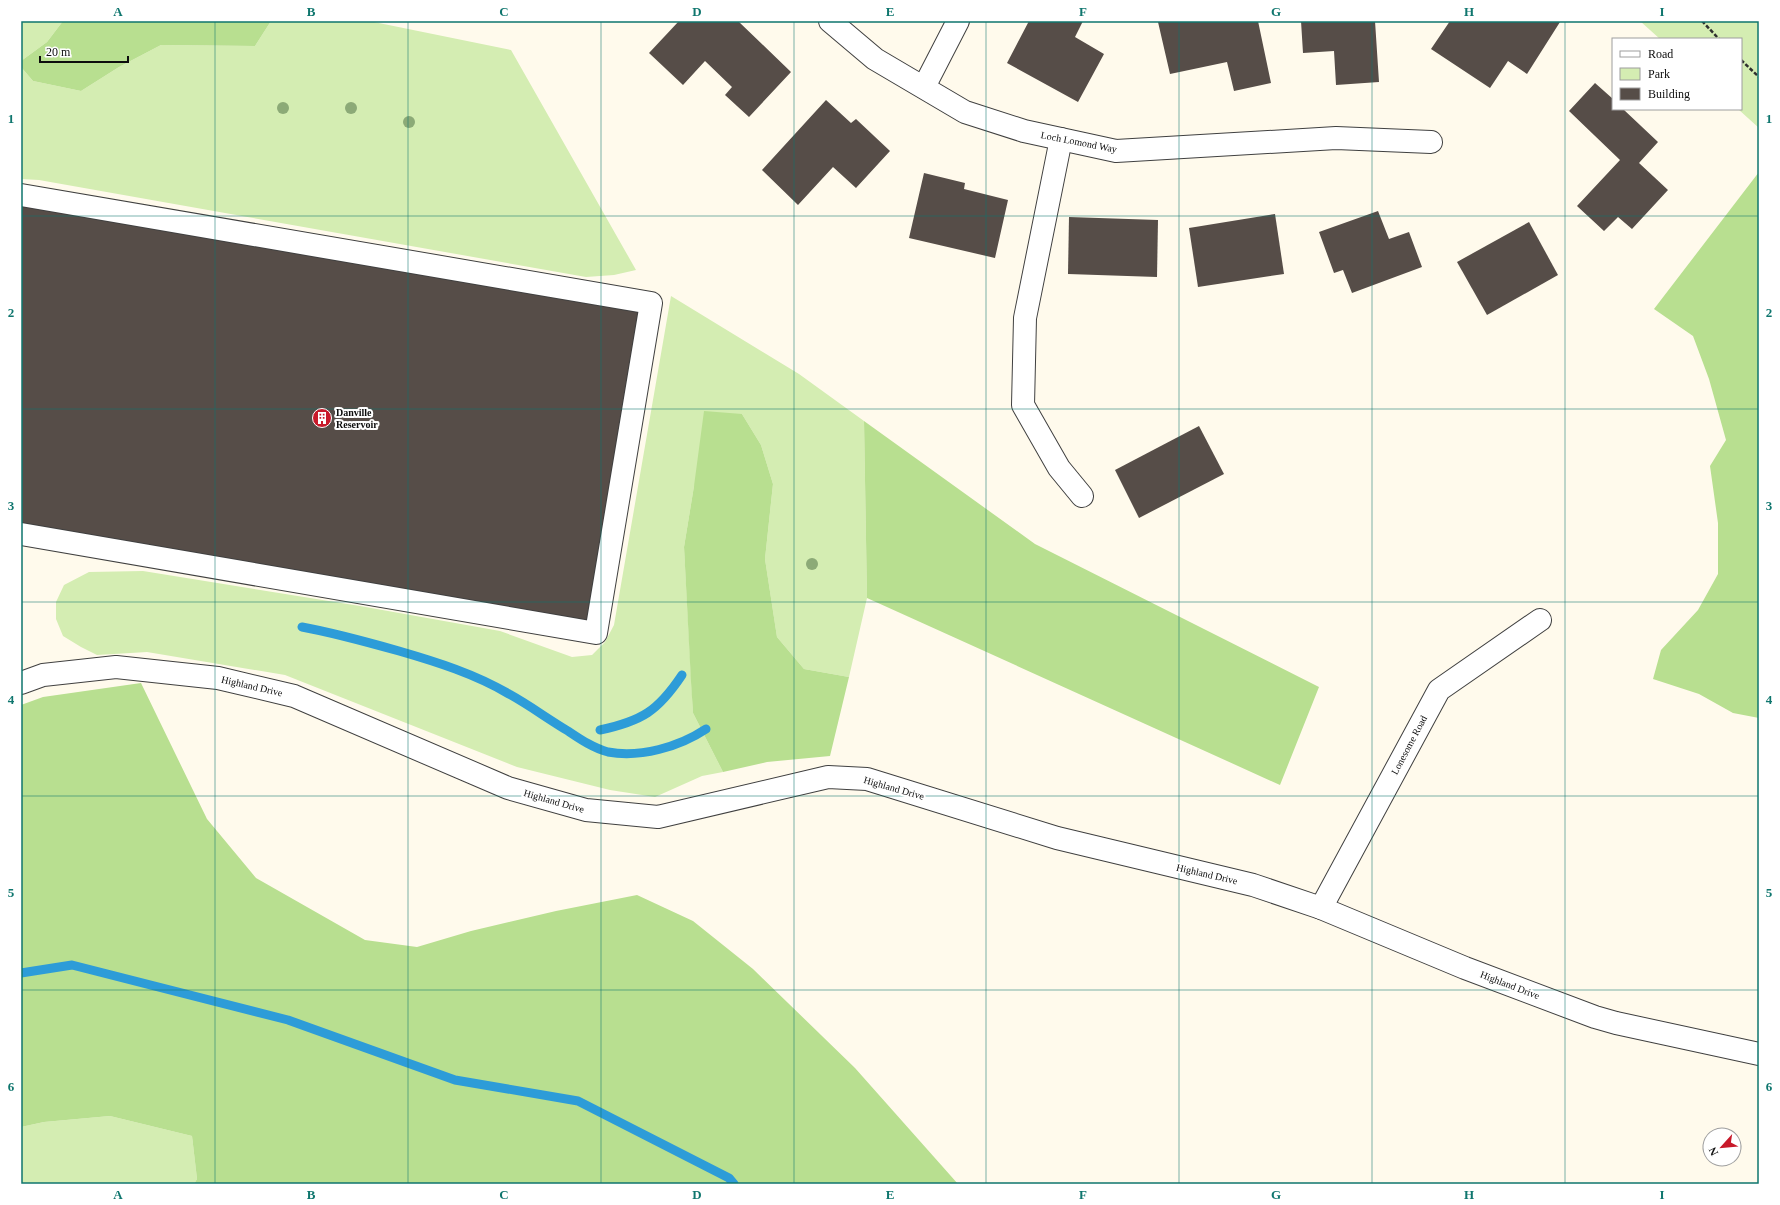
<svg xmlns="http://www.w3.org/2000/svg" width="1780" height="1205" font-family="'Times New Roman',serif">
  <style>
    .green { fill: #d4edb2 }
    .forest { fill: #b8df90 }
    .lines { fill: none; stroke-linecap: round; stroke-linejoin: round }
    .stream { stroke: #2d9cd8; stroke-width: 9 }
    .building { fill: #564d48 }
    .minor-casing { stroke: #404040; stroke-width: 24 }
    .path { stroke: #2f2f2f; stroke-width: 2.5; stroke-dasharray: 4 2; stroke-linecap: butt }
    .minor { stroke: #fff; stroke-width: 22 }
    .tree { fill: #8caa77 }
    .grid { fill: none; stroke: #0f766e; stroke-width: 1; stroke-opacity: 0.55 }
    .labels { text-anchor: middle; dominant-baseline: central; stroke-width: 4; stroke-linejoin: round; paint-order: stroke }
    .street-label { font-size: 10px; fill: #0d0d0d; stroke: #fff }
    .poi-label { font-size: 10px; font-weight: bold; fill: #0d0d0d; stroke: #fff; text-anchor: start }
    .neatline { fill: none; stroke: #0f766e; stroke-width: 1.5 }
    .grid-label { font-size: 13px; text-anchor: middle; font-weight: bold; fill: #0f766e }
  </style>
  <rect width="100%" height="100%" fill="#fffaec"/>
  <g class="green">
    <path d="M 21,21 L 63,21 L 47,42 L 21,61 Z"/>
    <path d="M 271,21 L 369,21 L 511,50 L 636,270 L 614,275 L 586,277 L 39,180 L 21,179 L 21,67 L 33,81 L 81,91 L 119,67 L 161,45 L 255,46 Z"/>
    <path d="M 1640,21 L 1759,21 L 1759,128 L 1738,109 L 1741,109 L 1741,39 L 1660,39 Z"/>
    <path d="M 671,296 L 799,374 L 864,421 L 867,598 L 849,677 L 804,669 L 777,637 L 765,559 L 773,484 L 761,445 L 742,414 L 694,486 L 684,547 L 693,713 L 723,772 L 702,776 L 655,797 L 610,790 L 517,767 L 285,675 L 147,652 L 97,655 L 81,647 L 63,636 L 56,619 L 56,602 L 64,585 L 89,572 L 143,571 L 360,606 L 500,631 L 572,657 L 592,655 L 605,642 L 614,625 Z"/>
    <path d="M 110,1116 L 192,1136 L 197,1179 L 194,1184 L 21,1184 L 21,1127 L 44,1122 Z"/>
  </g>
  <g class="forest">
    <path d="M 63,21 L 271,21 L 255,46 L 161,45 L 119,67 L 81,91 L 33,81 L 21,67 L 21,61 L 47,42 Z"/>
    <path d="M 1759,172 L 1759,718 L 1733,713 L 1699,694 L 1653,679 L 1661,650 L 1698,610 L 1718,574 L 1718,523 L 1710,466 L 1726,440 L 1709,379 L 1693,336 L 1654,309 Z"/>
    <path d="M 704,411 L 742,414 L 761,445 L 773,484 L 765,559 L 777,637 L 804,669 L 849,677 L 830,756 L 767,762 L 723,772 L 693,713 L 691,682 L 684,547 L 694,486 Z"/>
    <path d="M 864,421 L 1035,544 L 1319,687 L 1280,785 L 867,598 Z"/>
    <path d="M 141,683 L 207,819 L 256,878 L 365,940 L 417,947 L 471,931 L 556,911 L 637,895 L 693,921 L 753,969 L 855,1068 L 958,1184 L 194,1184 L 197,1179 L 192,1136 L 110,1116 L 44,1122 L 21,1127 L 21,705 L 43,697 Z"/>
  </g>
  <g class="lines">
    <g class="stream">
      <path d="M 302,627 C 335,633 367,642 399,651 C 437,662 475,674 509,694 C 529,705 548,719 568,731 C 580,739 593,748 608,752 C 640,758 679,747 706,729"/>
      <path d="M 600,730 C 642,721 658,711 682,675"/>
      <path d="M 21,973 L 72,965 L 288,1020 L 455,1080 L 578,1101 L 729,1178 L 734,1184"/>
    </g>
  </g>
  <g class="building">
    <path d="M 679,21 L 738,21 L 791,72 L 749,117 L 725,95 L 732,87 L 705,61 L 683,85 L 649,53 Z"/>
    <path d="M 1029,21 L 1083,21 L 1075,37 L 1104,54 L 1078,102 L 1007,63 Z"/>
    <path d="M 1165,21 L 1258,21 L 1271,83 L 1234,91 L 1227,62 L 1170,74 L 1158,22 Z"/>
    <path d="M 1301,21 L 1375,21 L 1379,82 L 1336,85 L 1334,51 L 1303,53 Z"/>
    <path d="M 1450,21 L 1559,21 L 1560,22 L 1527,74 L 1508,61 L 1490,88 L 1431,49 Z"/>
    <path d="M 1595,83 L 1613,99 L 1613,109 L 1623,109 L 1658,142 L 1639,163 L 1668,190 L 1632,229 L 1618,217 L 1604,231 L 1577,206 L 1620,160 L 1569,111 Z"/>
    <path d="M 826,100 L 851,123 L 856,119 L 890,151 L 856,188 L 833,167 L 798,205 L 762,170 Z"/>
    <path d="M 924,173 L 965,183 L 964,189 L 1008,200 L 995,258 L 909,238 Z"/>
    <path d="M 21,204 L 642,310 L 590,623 L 21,527 Z"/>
    <path d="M 1378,211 L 1389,239 L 1409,232 L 1422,267 L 1352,293 L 1343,270 L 1334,273 L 1319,232 Z"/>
    <path d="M 1275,214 L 1284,274 L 1198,287 L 1189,228 Z"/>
    <path d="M 1069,217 L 1158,220 L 1157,277 L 1068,274 Z"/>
    <path d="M 1529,222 L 1558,275 L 1487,315 L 1457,262 Z"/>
    <path d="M 1199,426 L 1224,474 L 1139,518 L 1115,470 Z"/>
  </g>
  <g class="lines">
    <g class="minor-casing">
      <g id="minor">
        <path d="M 830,21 L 875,59 L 965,112 L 1024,131 L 1116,151 L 1336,138 L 1431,142"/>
        <path d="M 924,87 L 958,21"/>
        <path d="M 1061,139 L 1025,318 L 1023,405 L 1059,468 L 1082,496"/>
        <path d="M 21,195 L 651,303 L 596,633 L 21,534"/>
        <path d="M 21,683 L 43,675 L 116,667 L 218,678 L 294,696 L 508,788 L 586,810 L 658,817 L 828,777 L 867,779 L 1057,838 L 1253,885 L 1321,908 L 1465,968 L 1595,1017 L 1616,1023 L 1759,1054"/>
        <path d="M 1321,908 L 1439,690 L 1540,620"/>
      </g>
    </g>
    <g class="path">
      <path d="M 1702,21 L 1719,39"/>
      <path d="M 1741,60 L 1759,77"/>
    </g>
    <use href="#minor" class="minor"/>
  </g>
  <g class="tree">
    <circle cx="283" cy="108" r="6"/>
    <circle cx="351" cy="108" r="6"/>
    <circle cx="409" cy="122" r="6"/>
    <circle cx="812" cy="564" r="6"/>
  </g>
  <path class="grid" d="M 215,21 L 215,1184M 408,21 L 408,1184M 601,21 L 601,1184M 794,21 L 794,1184M 986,21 L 986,1184M 1179,21 L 1179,1184M 1372,21 L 1372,1184M 1565,21 L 1565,1184M 21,216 L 1759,216M 21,409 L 1759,409M 21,602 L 1759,602M 21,796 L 1759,796M 21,990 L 1759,990"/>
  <defs>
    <g id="building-disc" transform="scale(1)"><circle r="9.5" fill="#c8192a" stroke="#fff"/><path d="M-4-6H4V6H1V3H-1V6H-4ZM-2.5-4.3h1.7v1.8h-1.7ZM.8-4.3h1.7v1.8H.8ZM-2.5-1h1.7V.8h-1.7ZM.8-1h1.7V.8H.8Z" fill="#fff"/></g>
  </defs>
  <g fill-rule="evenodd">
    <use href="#building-disc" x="322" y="418"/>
  </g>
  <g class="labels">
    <g class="street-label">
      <text transform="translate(1079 142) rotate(11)">Loch Lomond Way</text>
      <text transform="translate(252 686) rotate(13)">Highland Drive</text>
      <text transform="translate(1409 745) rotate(-62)">Lonesome Road</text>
      <text transform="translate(894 788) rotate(16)">Highland Drive</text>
      <text transform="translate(554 801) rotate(16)">Highland Drive</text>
      <text transform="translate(1207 874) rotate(13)">Highland Drive</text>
      <text transform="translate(1510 985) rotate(21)">Highland Drive</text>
    </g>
    <g class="poi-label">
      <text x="336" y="412">Danville<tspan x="336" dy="12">Reservoir</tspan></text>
    </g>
  </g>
  <rect width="1780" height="1205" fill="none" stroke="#ffffff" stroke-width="44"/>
  <rect x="1612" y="38" width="130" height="72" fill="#ffffff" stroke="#9e9e9e"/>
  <rect x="1620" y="51" width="20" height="6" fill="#ffffff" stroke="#9e9e9e"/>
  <text x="1648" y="58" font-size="12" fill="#0d0d0d">Road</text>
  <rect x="1620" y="68" width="20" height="12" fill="#d4edb2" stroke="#9e9e9e"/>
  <text x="1648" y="78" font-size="12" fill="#0d0d0d">Park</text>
  <rect x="1620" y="88" width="20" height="12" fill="#564d48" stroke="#9e9e9e"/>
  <text x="1648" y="98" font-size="12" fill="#0d0d0d">Building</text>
  <g transform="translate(1722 1147) rotate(243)"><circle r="19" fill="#ffffff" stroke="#9e9e9e"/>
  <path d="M0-3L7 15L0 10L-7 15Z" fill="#c8192a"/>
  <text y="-6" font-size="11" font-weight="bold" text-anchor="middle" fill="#0d0d0d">N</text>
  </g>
  <path d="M40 56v6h88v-6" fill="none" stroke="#0d0d0d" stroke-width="2"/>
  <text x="46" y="56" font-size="12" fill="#0d0d0d" stroke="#ffffff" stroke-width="3" paint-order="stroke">20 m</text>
  <rect x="22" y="22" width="1736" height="1161" class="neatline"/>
  <g class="grid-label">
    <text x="118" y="16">A</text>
    <text x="311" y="16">B</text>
    <text x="504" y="16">C</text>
    <text x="697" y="16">D</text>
    <text x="890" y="16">E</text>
    <text x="1083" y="16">F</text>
    <text x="1276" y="16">G</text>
    <text x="1469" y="16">H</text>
    <text x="1662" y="16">I</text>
    <text x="11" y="123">1</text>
    <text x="1769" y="123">1</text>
    <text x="11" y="317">2</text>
    <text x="1769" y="317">2</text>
    <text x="11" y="510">3</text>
    <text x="1769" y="510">3</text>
    <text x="11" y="704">4</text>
    <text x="1769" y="704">4</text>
    <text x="11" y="897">5</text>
    <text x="1769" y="897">5</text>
    <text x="11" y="1091">6</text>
    <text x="1769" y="1091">6</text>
    <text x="118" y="1199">A</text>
    <text x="311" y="1199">B</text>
    <text x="504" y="1199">C</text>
    <text x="697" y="1199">D</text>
    <text x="890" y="1199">E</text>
    <text x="1083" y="1199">F</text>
    <text x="1276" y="1199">G</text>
    <text x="1469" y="1199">H</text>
    <text x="1662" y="1199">I</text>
  </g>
</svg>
